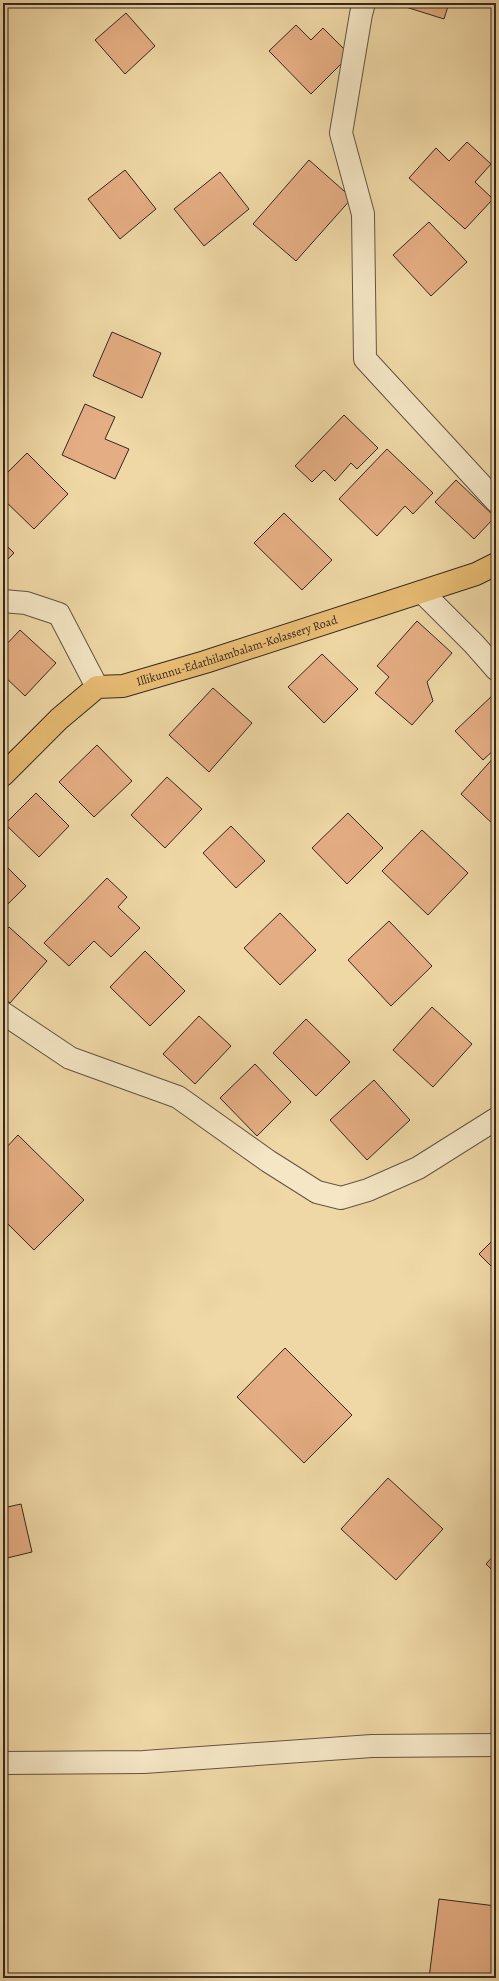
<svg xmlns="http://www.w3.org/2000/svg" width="499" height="1981" font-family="Alegreya,serif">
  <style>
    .building { fill: #e5ad83; stroke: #352722 }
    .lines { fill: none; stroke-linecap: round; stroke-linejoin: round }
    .minor-casing { stroke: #645343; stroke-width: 24 }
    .major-casing { stroke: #352722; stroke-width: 24 }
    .minor { stroke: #f5e6c5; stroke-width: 22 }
    .major { stroke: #e8bc73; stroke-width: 22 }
    .labels { text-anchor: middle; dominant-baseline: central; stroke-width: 3; stroke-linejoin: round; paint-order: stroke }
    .street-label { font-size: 12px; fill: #352722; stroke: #f5e6c5 }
  </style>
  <rect width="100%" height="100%" fill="#efd8a6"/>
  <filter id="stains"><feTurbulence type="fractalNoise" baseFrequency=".005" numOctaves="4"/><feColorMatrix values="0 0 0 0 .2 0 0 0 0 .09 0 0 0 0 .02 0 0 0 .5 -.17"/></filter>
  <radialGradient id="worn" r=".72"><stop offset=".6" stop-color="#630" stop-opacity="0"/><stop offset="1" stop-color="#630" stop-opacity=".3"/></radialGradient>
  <g class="building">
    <path d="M 393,3 L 449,3 L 444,19 Z"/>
    <path d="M 126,13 L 155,46 L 125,74 L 95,40 Z"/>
    <path d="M 296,25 L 311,40 L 323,28 L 350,55 L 311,94 L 269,51 Z"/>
    <path d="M 467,142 L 491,164 L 475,182 L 493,199 L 465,229 L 409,178 L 436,148 L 449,161 Z"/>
    <path d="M 309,160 L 352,198 L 296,261 L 253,224 Z"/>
    <path d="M 125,170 L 156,209 L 120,239 L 88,199 Z"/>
    <path d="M 220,172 L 249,209 L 204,246 L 174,209 Z"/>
    <path d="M 429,222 L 467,262 L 431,296 L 393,255 Z"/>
    <path d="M 112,332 L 161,353 L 142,398 L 93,376 Z"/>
    <path d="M 85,404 L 115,417 L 105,439 L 129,449 L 115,479 L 62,455 Z"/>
    <path d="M 344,415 L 378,448 L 357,469 L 351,463 L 335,481 L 324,470 L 312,482 L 295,466 Z"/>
    <path d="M 387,449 L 433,493 L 413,514 L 405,506 L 377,536 L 339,499 Z"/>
    <path d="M 27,453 L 68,494 L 34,529 L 3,499 L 3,477 Z"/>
    <path d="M 456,480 L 495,517 L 474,539 L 435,502 Z"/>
    <path d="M 284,513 L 332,560 L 302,590 L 254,543 Z"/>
    <path d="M 3,542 L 14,553 L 3,564 Z"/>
    <path d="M 417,621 L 452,653 L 427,682 L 433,701 L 412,725 L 375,693 L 389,677 L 377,666 Z"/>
    <path d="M 20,630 L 56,663 L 25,696 L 3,675 L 3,648 Z"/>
    <path d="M 322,654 L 358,689 L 324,723 L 288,687 Z"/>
    <path d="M 213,688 L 252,723 L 209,772 L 169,735 Z"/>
    <path d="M 495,693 L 496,748 L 483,760 L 455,731 Z"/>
    <path d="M 97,745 L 132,781 L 94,817 L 59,782 Z"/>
    <path d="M 496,755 L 496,827 L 461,794 Z"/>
    <path d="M 167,777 L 202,809 L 165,848 L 131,815 Z"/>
    <path d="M 36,793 L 69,826 L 39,857 L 5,824 Z"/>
    <path d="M 348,813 L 383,848 L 347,884 L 312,848 Z"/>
    <path d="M 231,826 L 265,861 L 236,888 L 203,853 Z"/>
    <path d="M 422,830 L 468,873 L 428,915 L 382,871 Z"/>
    <path d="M 3,863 L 26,886 L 3,909 Z"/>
    <path d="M 107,878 L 127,897 L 118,907 L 140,928 L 111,957 L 94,941 L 69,966 L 44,943 Z"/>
    <path d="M 280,913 L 316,950 L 280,985 L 244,948 Z"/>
    <path d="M 389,921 L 432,966 L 391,1006 L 348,960 Z"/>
    <path d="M 9,927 L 47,961 L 10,1003 L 3,997 L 3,933 Z"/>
    <path d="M 145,951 L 185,991 L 150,1026 L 110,987 Z"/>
    <path d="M 432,1007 L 472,1044 L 433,1087 L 393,1050 Z"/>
    <path d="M 199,1016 L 231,1046 L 195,1084 L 163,1054 Z"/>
    <path d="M 306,1019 L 350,1062 L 316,1096 L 273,1053 Z"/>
    <path d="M 255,1064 L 291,1102 L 257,1136 L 220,1098 Z"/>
    <path d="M 374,1080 L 410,1120 L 367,1160 L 330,1120 Z"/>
    <path d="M 18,1135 L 84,1200 L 34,1250 L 3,1219 L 3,1151 Z"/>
    <path d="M 496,1237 L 496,1271 L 479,1254 Z"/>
    <path d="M 285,1348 L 352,1415 L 304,1463 L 237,1397 Z"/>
    <path d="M 388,1478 L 443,1529 L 396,1580 L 341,1529 Z"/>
    <path d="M 21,1504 L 32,1552 L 3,1559 L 3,1508 Z"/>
    <path d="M 496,1553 L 496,1574 L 486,1564 Z"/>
    <path d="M 439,1899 L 496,1906 L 496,1978 L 429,1978 Z"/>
  </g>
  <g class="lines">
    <g class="minor-casing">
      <g id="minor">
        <path d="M 364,3 L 361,14 L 341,133 L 363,214 L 365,359 L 496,501"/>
        <path d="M 422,592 L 474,644 L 496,669"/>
        <path d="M 3,601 L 26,603 L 59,614 L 97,687"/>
        <path d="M 3,1013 L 70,1058 L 178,1097 L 268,1161 L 317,1192 L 341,1198 L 368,1190 L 418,1168 L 496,1119"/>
        <path d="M 3,1763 L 144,1762 L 372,1746 L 496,1745"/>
      </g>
    </g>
    <g class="major-casing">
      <g id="major">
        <path id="s1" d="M 3,775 L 59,719 L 97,687 L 123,686 L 205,662 L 476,574 L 496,564"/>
      </g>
    </g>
    <use href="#minor" class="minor"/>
    <use href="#major" class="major"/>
  </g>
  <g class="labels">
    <g class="street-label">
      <text stroke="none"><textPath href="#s1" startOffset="274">Illikunnu-Edathilambalam-Kolassery Road</textPath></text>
    </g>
  </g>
  <rect width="499" height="1981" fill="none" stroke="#efd8a6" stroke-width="16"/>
  <rect x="4" y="4" width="491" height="1973" fill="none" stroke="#352722" stroke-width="2"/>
  <rect x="8" y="8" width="483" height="1965" fill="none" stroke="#352722"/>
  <rect width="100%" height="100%" filter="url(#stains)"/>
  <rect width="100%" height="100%" fill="url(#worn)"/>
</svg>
